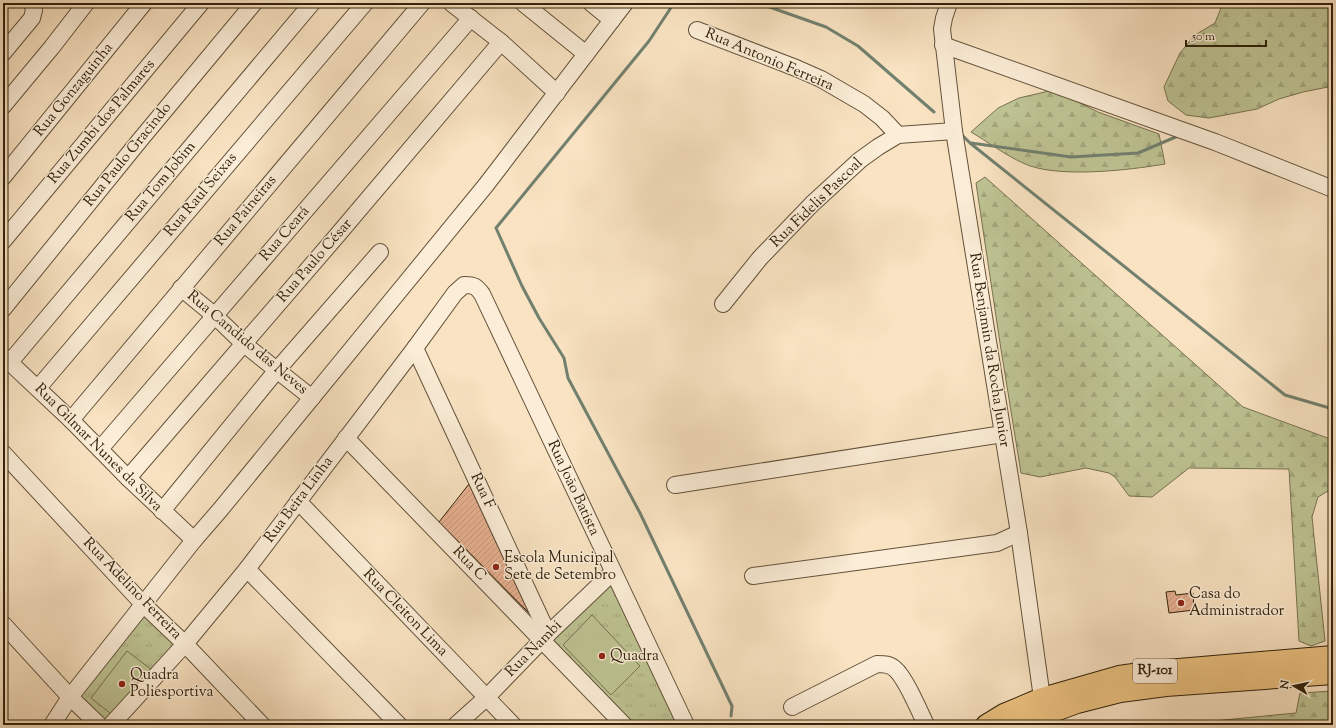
<svg xmlns="http://www.w3.org/2000/svg" width="1336" height="728" font-family="'Sorts Mill Goudy',serif">
  <style>
    .forest { fill: url(#forest-firs); stroke: #787250 }
    .park { fill: url(#park-tufts); stroke: #787250 }
    .garden { fill: #bec393; stroke: #787250 }
    .lines { fill: none; stroke-linecap: round; stroke-linejoin: round }
    .stream { stroke: #72806f; stroke-width: 3 }
    .building { fill: url(#building-hatch); stroke: #31220c }
    .minor-casing { stroke: #63523a; stroke-width: 18 }
    .major-casing { stroke: #31220c; stroke-width: 22 }
    .minor { stroke: #fbedd7; stroke-width: 16 }
    .major { stroke: #ecc281; stroke-width: 20 }
    .poi-dot { fill: #8f2418; stroke: #fbedd7; stroke-width: 1.5 }
    .labels { text-anchor: middle; dominant-baseline: central; stroke-width: 3; stroke-linejoin: round; paint-order: stroke }
    .shield { fill: #fbedd7; stroke: #6e5f49; stroke-width: 1 }
    .shield-label { font-size: 14px; font-weight: bold; fill: #31220c }
    .street-label { font-size: 15px; fill: #31220c; stroke: #fbedd7 }
    .poi-label { font-size: 15px; fill: #31220c; stroke: #fbedd7; text-anchor: start }
  </style>
  <defs>
    <pattern id="forest-firs" width="22" height="20" patternUnits="userSpaceOnUse"><rect width="22" height="20" fill="#bec393"/><path d="M5 1l3.5 6h-7zM16 11l3.5 6h-7z" fill="#a4a77e"/></pattern>
    <pattern id="park-tufts" width="24" height="20" patternUnits="userSpaceOnUse"><rect width="24" height="20" fill="#bec393"/><path d="M3 7l-1-3M5 7V3M7 7l1-3M15 17l-1-3M17 17v-4M19 17l1-3" fill="none" stroke="#a4a77e"/></pattern>
    <pattern id="building-hatch" width="6" height="6" patternUnits="userSpaceOnUse"><rect width="6" height="6" fill="#e8b191"/><path d="M-1 1l2-2M0 6l6-6M5 7l2-2" fill="none" stroke="#c7987c"/></pattern>
  </defs>
  <rect width="100%" height="100%" fill="#f9e3c2"/>
  <filter id="stains"><feTurbulence type="fractalNoise" baseFrequency=".005" numOctaves="4"/><feColorMatrix values="0 0 0 0 .2 0 0 0 0 .09 0 0 0 0 .02 0 0 0 .5 -.17"/></filter>
  <radialGradient id="worn" r=".72"><stop offset=".6" stop-color="#630" stop-opacity="0"/><stop offset="1" stop-color="#630" stop-opacity=".3"/></radialGradient>
  <g class="forest">
    <path d="M 1223,3 L 1333,3 L 1333,86 L 1303,92 L 1279,99 L 1257,109 L 1209,118 L 1186,115 L 1168,101 L 1164,87 L 1180,53 L 1195,35 L 1215,23 Z"/>
    <path d="M 1049,91 L 1076,101 L 1098,112 L 1159,134 L 1165,164 C 1130,170 1055,179 1023,163 C 1005,155 988,142 971,132 L 998,108 L 1019,98 Z"/>
    <path d="M 985,177 L 1243,407 L 1333,440 L 1333,488 L 1318,497 L 1312,517 L 1325,641 L 1311,646 L 1299,641 L 1289,469 L 1189,468 L 1152,497 L 1129,496 L 1115,477 L 1109,473 L 1086,468 L 1040,477 L 1021,473 L 1000,343 L 976,183 Z"/>
    <path d="M 1333,691 L 1333,725 L 1172,725 L 1296,713 L 1300,693 Z"/>
  </g>
  <g class="park">
    <path d="M 613,574 L 684,725 L 627,725 L 547,640 Z"/>
    <path d="M 142,607 L 181,643 L 110,725 L 74,697 Z"/>
  </g>
  <g class="garden">
    <path d="M 592,615 L 640,666 L 611,695 L 563,645 Z"/>
    <path d="M 127,651 L 152,670 L 115,717 L 91,698 Z"/>
  </g>
  <g class="lines">
    <g class="stream">
      <path d="M 674,3 L 649,41 L 496,228 L 522,286 L 539,318 L 564,358 L 568,378 L 640,513 L 732,706 L 731,716"/>
      <path d="M 758,3 L 826,27 L 858,46 L 934,112"/>
      <path d="M 961,134 L 970,143 L 1285,395 L 1333,409"/>
      <path d="M 971,143 L 1071,157 L 1138,153 L 1178,136"/>
    </g>
  </g>
  <g class="building">
    <path d="M 469,484 L 529,613 L 439,522 Z"/>
    <path d="M 1175,591 L 1176,595 L 1193,593 L 1194,610 L 1169,613 L 1166,592 Z"/>
  </g>
  <g class="lines">
    <g class="minor-casing">
      <g id="minor">
        <path d="M 451,3 L 501,42 L 557,93"/>
        <path d="M 523,3 L 586,54"/>
        <path d="M 591,3 L 612,20"/>
        <path d="M 949,3 L 944,18 L 942,29 L 954,131 L 1019,533 L 1042,698 L 1040,710"/>
        <path d="M 697,30 L 796,68 L 821,79 L 864,104 L 882,118 L 898,135"/>
        <path d="M 943,45 L 1215,142 L 1333,189"/>
        <path d="M 3,53 L 32,18 L 34,10 L 32,3"/>
        <path d="M 3,106 L 52,47 L 86,3"/>
        <path d="M 3,177 L 144,3"/>
        <path d="M 3,241 L 201,3"/>
        <path d="M 181,288 L 214,315 L 244,344 L 312,398"/>
        <path d="M 723,304 L 760,258 L 812,204 L 860,160 L 878,147 L 898,135 L 954,131"/>
        <path d="M 3,309 L 140,140 L 254,3"/>
        <path d="M 415,348 L 548,634"/>
        <path d="M 3,356 L 71,420 L 128,478 L 194,540"/>
        <path d="M 10,362 L 312,3"/>
        <path d="M 38,388 L 365,3"/>
        <path d="M 71,420 L 422,3"/>
        <path d="M 346,438 L 624,725"/>
        <path d="M 100,449 L 471,18"/>
        <path d="M 3,453 L 144,605 L 185,644 L 262,725"/>
        <path d="M 128,478 L 335,238 L 501,42"/>
        <path d="M 675,485 L 1003,434"/>
        <path d="M 298,501 L 513,725"/>
        <path d="M 162,511 L 277,370 L 380,252"/>
        <path d="M 247,569 L 399,725"/>
        <path d="M 753,576 L 997,543 L 1019,533"/>
        <path d="M 3,624 L 70,697 L 99,725"/>
        <path d="M 792,707 L 877,664 C 884,664 890,664 895,669 C 905,677 920,712 926,725"/>
        <path d="M 52,725 L 70,697 L 194,540 L 220,510 L 486,185 L 625,3"/>
        <path d="M 111,725 L 185,644 L 247,569 L 415,348 L 455,293 L 464,285 C 474,285 476,286 482,294 L 686,725"/>
        <path d="M 456,725 L 486,698 L 548,634 L 613,572"/>
      </g>
    </g>
    <g class="major-casing">
      <g id="major">
        <path d="M 986,725 L 1004,714 L 1042,698 L 1119,676 L 1155,671 L 1333,656"/>
        <path d="M 1022,725 L 1039,717 L 1077,703 L 1120,692 L 1166,686 L 1333,674"/>
      </g>
    </g>
    <use href="#minor" class="minor"/>
    <use href="#major" class="major"/>
  </g>
  <g class="poi-dot">
    <circle cx="496" cy="567" r="4"/>
    <circle cx="1181" cy="603" r="4"/>
    <circle cx="602" cy="656" r="4"/>
    <circle cx="122" cy="684" r="4"/>
  </g>
  <g class="labels">
    <rect class="shield" x="1133" y="659" width="44" height="24" rx="3"/>
    <g class="shield-label">
      <text x="1155" y="671">RJ-101</text>
    </g>
    <g class="street-label">
      <text transform="translate(769 60) rotate(23)">Rua Antonio Ferreira</text>
      <text transform="translate(74 90) rotate(-51)">Rua Gonzaguinha</text>
      <text transform="translate(102 122) rotate(-50)">Rua Zumbi dos Palmares</text>
      <text transform="translate(128 155) rotate(-51)">Rua Paulo Gracindo</text>
      <text transform="translate(161 182) rotate(-50)">Rua Tom Jobim</text>
      <text transform="translate(201 195) rotate(-50)">Rua Raul Seixas</text>
      <text transform="translate(817 203) rotate(-44)">Rua Fidelis Pascoal</text>
      <text transform="translate(246 211) rotate(-50)">Rua Paineiras</text>
      <text transform="translate(285 234) rotate(-49)">Rua Ceará</text>
      <text transform="translate(315 261) rotate(-49)">Rua Paulo César</text>
      <text transform="translate(247 343) rotate(40)">Rua Candido das Neves</text>
      <text transform="translate(989 350) rotate(81)">Rua Benjamin da Rocha Junior</text>
      <text transform="translate(98 448) rotate(45)">Rua Gilmar Nunes da Silva</text>
      <text transform="translate(573 488) rotate(65)">Rua Joāo Batista</text>
      <text transform="translate(482 491) rotate(65)">Rua F</text>
      <text transform="translate(299 500) rotate(-53)">Rua Beira Linha</text>
      <text transform="translate(469 564) rotate(46)">Rua C</text>
      <text transform="translate(132 589) rotate(46)">Rua Adelino Ferreira</text>
      <text transform="translate(405 613) rotate(46)">Rua Cleiton Lima</text>
      <text transform="translate(534 649) rotate(-45)">Rua Nambi</text>
    </g>
    <g class="poi-label">
      <text x="504" y="558">Escola Municipal<tspan x="504" dy="17">Sete de Setembro</tspan></text>
      <text x="1189" y="594">Casa do<tspan x="1189" dy="17">Administrador</tspan></text>
      <text x="610" y="656">Quadra</text>
      <text x="130" y="675">Quadra<tspan x="130" dy="17">Poliesportiva</tspan></text>
    </g>
  </g>
  <rect width="1336" height="728" fill="none" stroke="#f9e3c2" stroke-width="16"/>
  <rect x="4" y="4" width="1328" height="720" fill="none" stroke="#31220c" stroke-width="2"/>
  <rect x="8" y="8" width="1320" height="712" fill="none" stroke="#31220c"/>
  <g transform="translate(1294 686) rotate(279)" stroke="#fbedd7" stroke-width="3" paint-order="stroke">
  <path d="M0-3L7 15L0 10L-7 15Z" fill="#31220c"/>
  <text y="-6" font-size="11" font-weight="bold" text-anchor="middle" fill="#31220c">N</text>
  </g>
  <path d="M1186 40v6h80v-6" fill="none" stroke="#31220c" stroke-width="2"/>
  <text x="1192" y="40" font-size="12" fill="#31220c" stroke="#fbedd7" stroke-width="3" paint-order="stroke">50 m</text>
  <rect width="100%" height="100%" filter="url(#stains)"/>
  <rect width="100%" height="100%" fill="url(#worn)"/>
</svg>
